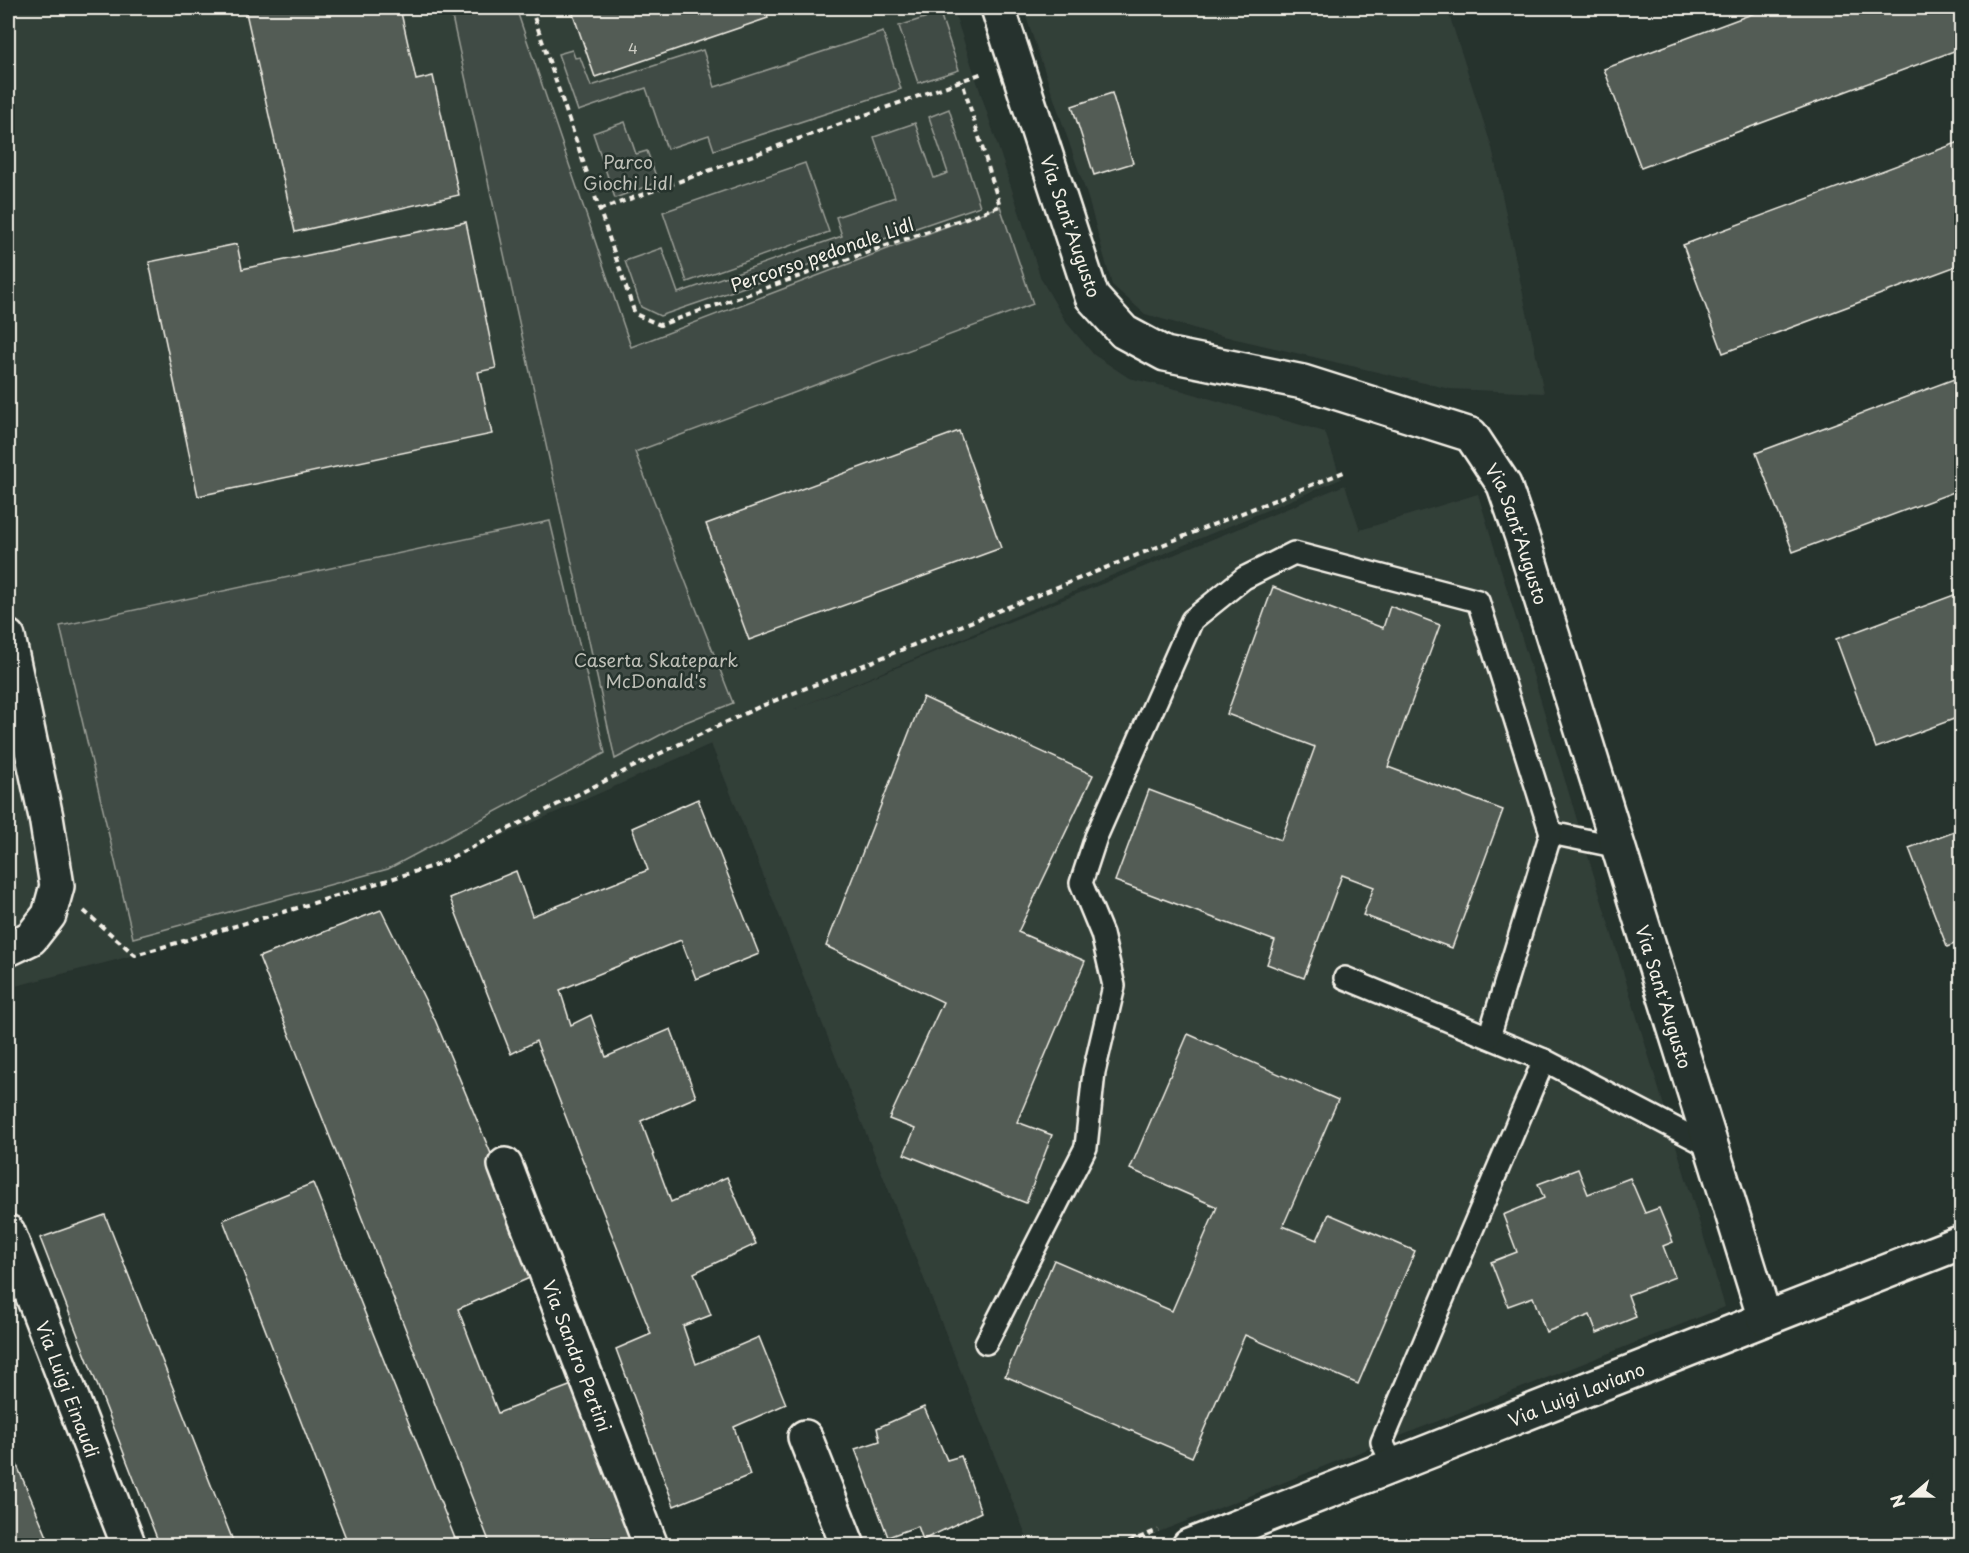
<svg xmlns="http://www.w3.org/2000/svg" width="1969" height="1553" font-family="'Playpen Sans',sans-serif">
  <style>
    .built { fill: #333f39 }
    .green { fill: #414b45; stroke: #9a9e96; stroke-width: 1.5 }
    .building { fill: #525c55; stroke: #f4f1e8; stroke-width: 1.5 }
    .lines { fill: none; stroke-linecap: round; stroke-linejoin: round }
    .lane-casing { stroke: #f4f1e8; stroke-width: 26 }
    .street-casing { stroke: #f4f1e8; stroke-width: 38 }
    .secondary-casing { stroke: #f4f1e8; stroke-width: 38 }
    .path { stroke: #f4f1e8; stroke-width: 4; stroke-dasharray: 6 4.5; stroke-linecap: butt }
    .lane { stroke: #26332d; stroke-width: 21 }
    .street { stroke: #26332d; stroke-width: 33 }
    .secondary { stroke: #26332d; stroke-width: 33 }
    .labels { text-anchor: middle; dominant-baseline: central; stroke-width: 5; stroke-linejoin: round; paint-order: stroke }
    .number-label { font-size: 15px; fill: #ccccc3 }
    .park-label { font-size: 18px; fill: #bebfb7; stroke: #26332d }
    .street-label { font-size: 18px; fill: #f4f1e8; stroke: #26332d }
  </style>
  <rect width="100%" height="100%" fill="#26332d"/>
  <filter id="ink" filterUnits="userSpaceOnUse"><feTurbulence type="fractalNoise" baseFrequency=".0167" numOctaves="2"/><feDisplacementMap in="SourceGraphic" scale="12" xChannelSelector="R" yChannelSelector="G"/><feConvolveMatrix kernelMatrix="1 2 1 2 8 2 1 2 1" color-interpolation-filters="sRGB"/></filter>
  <g filter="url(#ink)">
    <g class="built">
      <path d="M 8,8 L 953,8 L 1041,279 L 1066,322 L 1094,355 L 1129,378 L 1180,390 L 1325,432 L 1341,479 L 795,709 L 1345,485 L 1360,530 L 1478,494 L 1725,1307 L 1126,1545 L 1030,1545 L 711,744 L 436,865 L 135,955 L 8,988 Z"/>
      <path d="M 1023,8 L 1447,8 L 1492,148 L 1544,393 L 1450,389 L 1210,333 L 1145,314 L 1112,285 L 1088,198 Z"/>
    </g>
    <g class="green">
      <path d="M 450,8 L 516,8 L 631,347 L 1000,206 L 1033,304 L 635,452 L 733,703 L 681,724 L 615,759 Z"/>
      <path d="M 940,13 L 959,70 L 918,83 L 899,26 Z"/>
      <path d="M 883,32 L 901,89 L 714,150 L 709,135 L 667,149 L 646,88 L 578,111 L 558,54 L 572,50 L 575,58 L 580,57 L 591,86 L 703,50 L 715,87 Z"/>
      <path d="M 949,109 L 980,206 L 660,316 L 641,307 L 625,261 L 662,248 L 678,293 L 842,236 L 836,217 L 895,197 L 874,137 L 915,123 L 934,178 L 948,173 L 929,117 Z"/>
      <path d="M 625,122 L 636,154 L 647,151 L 658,182 L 615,198 L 593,133 Z"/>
      <path d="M 805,163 L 829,232 L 687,282 L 663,212 Z"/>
      <path d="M 550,521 L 605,753 L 388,869 L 133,938 L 60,626 Z"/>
    </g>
    <g class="building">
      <path d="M 245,8 L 400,8 L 416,80 L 433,76 L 459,195 L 295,232 Z"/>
      <path d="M 571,8 L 764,8 L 768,18 L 595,77 Z"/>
      <path d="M 1768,8 L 1960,8 L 1962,12 L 1962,48 L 1641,168 L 1604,69 Z"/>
      <path d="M 1112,93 L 1133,163 L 1094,175 L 1072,106 Z"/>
      <path d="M 1962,141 L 1962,264 L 1723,353 L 1683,245 Z"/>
      <path d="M 466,222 L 496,368 L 478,372 L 492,434 L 198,496 L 149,262 L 237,244 L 242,269 Z"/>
      <path d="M 1962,376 L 1962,489 L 1793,552 L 1756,453 Z"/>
      <path d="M 959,431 L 1001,548 L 749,640 L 706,524 Z"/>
      <path d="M 1273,587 L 1383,628 L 1390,606 L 1440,625 L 1388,767 L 1503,810 L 1452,948 L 1363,915 L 1374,887 L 1342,875 L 1304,978 L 1267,964 L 1275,941 L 1115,881 L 1149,790 L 1281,840 L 1315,747 L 1227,714 Z"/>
      <path d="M 1962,592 L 1962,716 L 1876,748 L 1836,639 Z"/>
      <path d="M 923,697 L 1093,775 L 1018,932 L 1085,961 L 1017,1122 L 1052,1135 L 1026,1203 L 904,1154 L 915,1129 L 889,1119 L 943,1002 L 826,946 Z"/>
      <path d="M 698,799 L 759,954 L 696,979 L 681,940 L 560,990 L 571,1025 L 591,1015 L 606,1057 L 671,1029 L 696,1097 L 641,1121 L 671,1202 L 727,1177 L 756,1244 L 694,1273 L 711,1315 L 683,1326 L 696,1364 L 759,1337 L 786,1404 L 734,1427 L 750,1475 L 674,1506 L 616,1349 L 651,1334 L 536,1041 L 511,1054 L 450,898 L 516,871 L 532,916 L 648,870 L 632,828 Z"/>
      <path d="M 1962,828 L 1962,941 L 1947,947 L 1909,848 Z"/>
      <path d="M 381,910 L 435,1020 L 541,1273 L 458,1309 L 498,1413 L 572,1385 L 637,1546 L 491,1546 L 259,957 Z"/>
      <path d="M 1188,1034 L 1338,1100 L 1283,1226 L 1317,1240 L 1329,1214 L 1415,1251 L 1358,1384 L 1245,1335 L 1192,1457 L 1005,1376 L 1054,1260 L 1172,1311 L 1217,1207 L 1130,1169 Z"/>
      <path d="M 1578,1169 L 1588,1194 L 1630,1178 L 1645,1213 L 1659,1208 L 1673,1242 L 1663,1246 L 1675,1277 L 1628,1295 L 1636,1317 L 1597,1333 L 1590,1315 L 1546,1332 L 1533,1297 L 1508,1306 L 1491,1262 L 1517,1252 L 1503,1215 L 1544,1198 L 1538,1184 Z"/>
      <path d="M 313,1183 L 458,1546 L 349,1546 L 223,1220 Z"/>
      <path d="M 105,1215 L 235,1546 L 160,1546 L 40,1238 Z"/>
      <path d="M 924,1407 L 947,1460 L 961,1456 L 981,1512 L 923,1540 L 918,1526 L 888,1537 L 855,1449 L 880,1441 L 877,1428 Z"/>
      <path d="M 8,1444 L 51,1546 L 8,1546 Z"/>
    </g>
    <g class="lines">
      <g class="lane-casing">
        <g id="lane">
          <path d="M 1551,833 L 1619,847"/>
          <path d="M 1345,978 L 1544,1060 L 1382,1442 L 1393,1465"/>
          <path d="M 1544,1060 L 1711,1147"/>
          <path d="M 986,1343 L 1086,1147 L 1094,1072 L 1114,986 L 1102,934 L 1081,883 L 1096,837 L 1192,620 L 1244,578 L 1294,553 L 1478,601 L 1551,833 L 1489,1037"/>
        </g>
      </g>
      <g class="street-casing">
        <g id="street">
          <path d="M 8,637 L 46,817 L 57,886 L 49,915 L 31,938 L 8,949"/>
          <path id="s1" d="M 505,1165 L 651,1546"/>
          <path id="s2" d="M 8,1232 L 129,1546"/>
          <path d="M 805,1437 L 848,1546"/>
          <path id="s3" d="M 1189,1546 L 1765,1319"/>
        </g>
      </g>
      <g class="secondary-casing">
        <g id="secondary">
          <path id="s4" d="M 998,8 L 1092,297 L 1124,332 L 1165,354 L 1303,382 L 1471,435 L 1504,485 L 1522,537 L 1765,1319 L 1962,1242"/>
        </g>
      </g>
      <g class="path">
        <path d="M 531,8 L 635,314 L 660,325 L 1000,206 L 962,81"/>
        <path d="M 599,210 L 983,73"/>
        <path d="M 84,911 L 135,955 L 294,909 L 436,865 L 667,750 L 759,707 L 1344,472"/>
        <path d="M 1119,1546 L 1158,1530"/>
      </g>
      <use href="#lane" class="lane"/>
      <use href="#street" class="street"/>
      <use href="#secondary" class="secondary"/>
    </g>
  </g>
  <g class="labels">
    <g class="number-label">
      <text x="633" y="47">4</text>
    </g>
    <g class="park-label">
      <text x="628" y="161">Parco<tspan x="628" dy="21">Giochi Lidl</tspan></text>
      <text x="656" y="659">Caserta Skatepark<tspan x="656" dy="21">McDonald's</tspan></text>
    </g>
    <g class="street-label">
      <text transform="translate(1071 226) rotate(71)">Via Sant'Augusto</text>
      <text transform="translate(822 254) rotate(-19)">Percorso pedonale Lidl</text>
      <text stroke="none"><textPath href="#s4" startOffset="825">Via Sant'Augusto</textPath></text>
      <text stroke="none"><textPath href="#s4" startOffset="1311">Via Sant'Augusto</textPath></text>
      <text stroke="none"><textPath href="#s1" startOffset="204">Via Sandro Pertini</textPath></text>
      <text stroke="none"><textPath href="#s2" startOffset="168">Via Luigi Einaudi</textPath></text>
      <text stroke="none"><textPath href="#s3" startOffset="416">Via Luigi Laviano</textPath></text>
    </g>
  </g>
  <rect width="1969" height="1553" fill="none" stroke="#26332d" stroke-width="30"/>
  <rect x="15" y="15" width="1939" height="1523" fill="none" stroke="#f4f1e8" stroke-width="2" filter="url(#ink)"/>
  <g transform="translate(1912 1496) rotate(250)" stroke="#26332d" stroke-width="4.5" paint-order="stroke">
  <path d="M0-4.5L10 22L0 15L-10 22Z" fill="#f4f1e8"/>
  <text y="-9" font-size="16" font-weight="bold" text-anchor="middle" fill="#f4f1e8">N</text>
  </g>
</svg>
